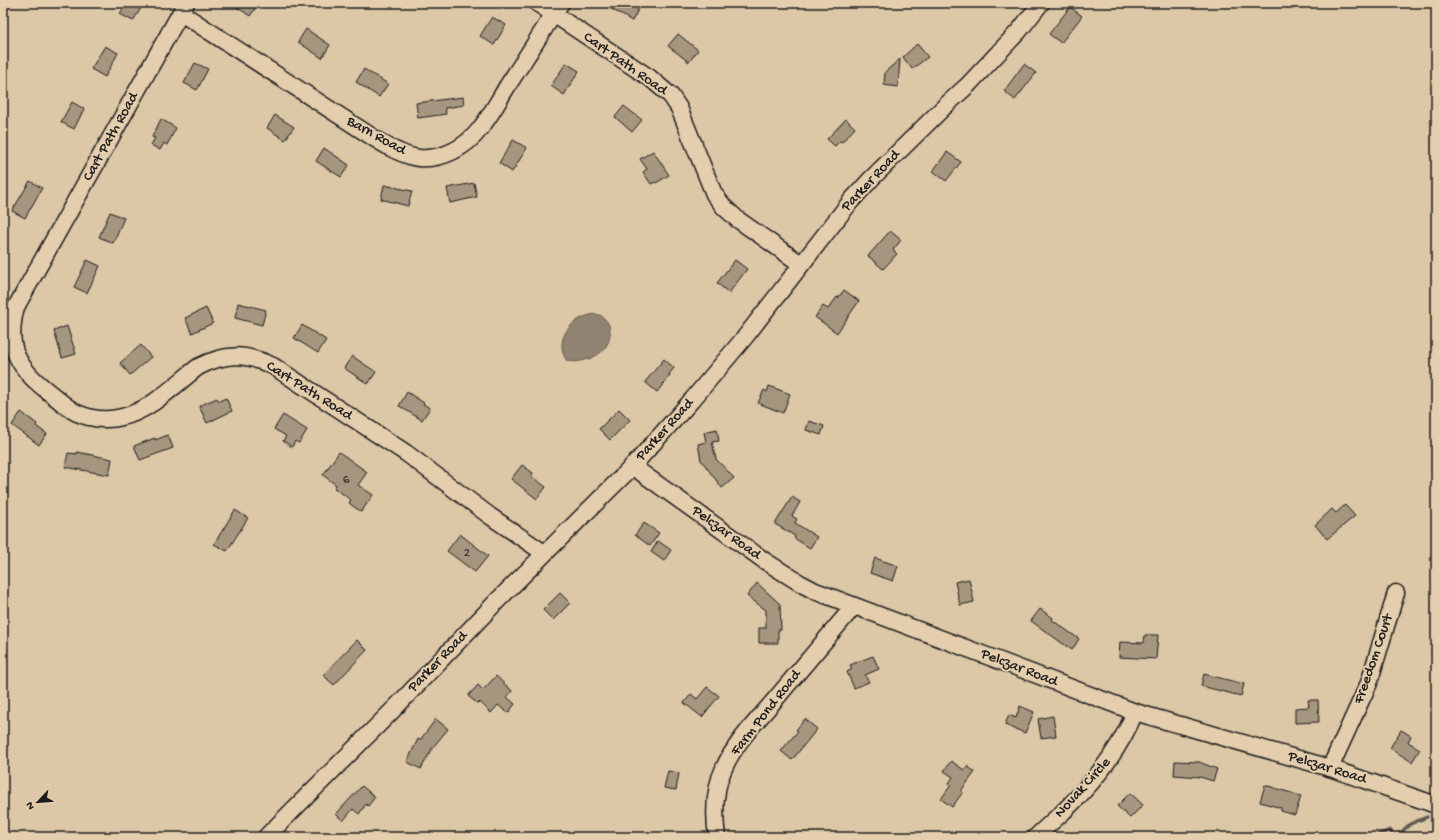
<svg xmlns="http://www.w3.org/2000/svg" width="1439" height="840" font-family="'Gochi Hand',sans-serif">
  <style>
    .water { fill: #908371; stroke: #625a4f }
    .lines { fill: none; stroke-linecap: round; stroke-linejoin: round }
    .stream { stroke: #625a4f; stroke-width: 3.5 }
    .building { fill: #a69680; stroke: #1c1c1c }
    .minor-casing { stroke: #1c1c1c; stroke-width: 19 }
    .minor { stroke: #e4cead; stroke-width: 16 }
    .labels { text-anchor: middle; dominant-baseline: central; stroke-width: 4; stroke-linejoin: round; paint-order: stroke }
    .number-label { font-size: 13px; fill: #3e3a35 }
    .street-label { font-size: 15px; fill: #1c1c1c; stroke: #e4cead }
  </style>
  <rect width="100%" height="100%" fill="#dcc7a7"/>
  <filter id="ink" filterUnits="userSpaceOnUse"><feTurbulence type="fractalNoise" baseFrequency=".025" numOctaves="2"/><feDisplacementMap in="SourceGraphic" scale="8" xChannelSelector="R" yChannelSelector="G"/><feConvolveMatrix kernelMatrix="1 2 1 2 8 2 1 2 1" color-interpolation-filters="sRGB"/></filter>
  <g filter="url(#ink)">
    <path class="water" d="M 596,314 C 612,318 614,337 604,349 C 598,358 577,364 567,361 C 552,339 573,316 596,314 Z"/>
    <g class="lines">
      <g class="stream">
        <path d="M 1373,837 L 1390,830 L 1394,837"/>
        <path d="M 1396,837 L 1410,824 L 1427,817"/>
      </g>
    </g>
    <g class="building">
      <path d="M 126,3 L 144,3 L 133,21 L 120,14 Z"/>
      <path d="M 231,3 L 259,3 L 250,16 Z"/>
      <path d="M 601,3 L 630,3 L 639,8 L 632,21 Z"/>
      <path d="M 1070,7 L 1082,16 L 1061,43 L 1049,34 Z"/>
      <path d="M 492,17 L 506,25 L 494,45 L 480,36 Z"/>
      <path d="M 306,29 L 330,45 L 322,58 L 298,42 Z"/>
      <path d="M 678,34 L 698,50 L 689,62 L 668,46 Z"/>
      <path d="M 917,44 L 928,57 L 912,69 L 903,57 Z"/>
      <path d="M 105,46 L 118,53 L 105,77 L 91,69 Z"/>
      <path d="M 900,59 L 898,87 L 884,85 L 885,72 Z"/>
      <path d="M 195,63 L 208,69 L 197,90 L 184,83 Z"/>
      <path d="M 566,63 L 579,71 L 564,95 L 551,86 Z"/>
      <path d="M 1024,64 L 1036,73 L 1015,100 L 1004,91 Z"/>
      <path d="M 364,69 L 388,84 L 379,97 L 356,82 Z"/>
      <path d="M 463,97 L 464,105 L 445,108 L 446,114 L 418,118 L 416,103 Z"/>
      <path d="M 72,102 L 84,109 L 74,129 L 61,122 Z"/>
      <path d="M 624,106 L 642,120 L 632,132 L 615,117 Z"/>
      <path d="M 275,115 L 294,127 L 285,140 L 267,128 Z"/>
      <path d="M 161,119 L 176,128 L 167,145 L 164,143 L 160,150 L 151,145 L 155,138 L 152,137 Z"/>
      <path d="M 846,119 L 855,128 L 842,142 L 840,141 L 835,146 L 827,139 Z"/>
      <path d="M 513,140 L 527,148 L 512,172 L 499,163 Z"/>
      <path d="M 324,148 L 349,165 L 341,177 L 316,161 Z"/>
      <path d="M 653,151 L 669,175 L 656,183 L 655,182 L 651,184 L 643,172 L 647,169 L 640,159 Z"/>
      <path d="M 947,152 L 961,162 L 946,181 L 933,171 Z"/>
      <path d="M 30,181 L 42,188 L 25,218 L 12,211 Z"/>
      <path d="M 474,183 L 477,197 L 450,203 L 447,188 Z"/>
      <path d="M 384,185 L 412,191 L 408,206 L 381,199 Z"/>
      <path d="M 110,212 L 124,218 L 113,243 L 99,237 Z"/>
      <path d="M 890,231 L 901,240 L 893,250 L 897,254 L 883,269 L 868,256 Z"/>
      <path d="M 87,260 L 100,266 L 87,293 L 74,287 Z"/>
      <path d="M 735,260 L 747,269 L 729,293 L 717,283 Z"/>
      <path d="M 844,290 L 859,301 L 837,333 L 815,317 L 823,306 L 828,309 L 837,297 L 838,298 Z"/>
      <path d="M 238,303 L 266,310 L 262,325 L 235,318 Z"/>
      <path d="M 206,308 L 213,323 L 192,333 L 185,318 Z"/>
      <path d="M 302,325 L 326,340 L 318,353 L 294,338 Z"/>
      <path d="M 67,326 L 76,354 L 62,358 L 54,331 Z"/>
      <path d="M 141,345 L 151,357 L 130,375 L 120,363 Z"/>
      <path d="M 352,356 L 376,372 L 368,384 L 344,368 Z"/>
      <path d="M 664,359 L 674,368 L 669,374 L 670,375 L 657,392 L 645,382 Z"/>
      <path d="M 769,386 L 790,394 L 783,413 L 758,403 L 764,390 L 767,392 Z"/>
      <path d="M 407,392 L 424,403 L 423,404 L 430,408 L 422,420 L 399,406 Z"/>
      <path d="M 217,398 L 219,401 L 226,398 L 232,411 L 207,423 L 199,406 Z"/>
      <path d="M 619,409 L 630,420 L 610,440 L 599,429 Z"/>
      <path d="M 21,412 L 37,424 L 36,426 L 47,434 L 39,445 L 12,425 Z"/>
      <path d="M 283,415 L 307,430 L 299,443 L 295,441 L 292,447 L 283,441 L 286,436 L 274,429 Z"/>
      <path d="M 809,421 L 824,426 L 821,435 L 806,430 Z"/>
      <path d="M 717,429 L 719,441 L 712,442 L 716,459 L 734,478 L 722,488 L 701,460 L 698,444 L 706,442 L 704,432 Z"/>
      <path d="M 168,435 L 173,448 L 140,460 L 134,446 L 155,438 L 155,440 Z"/>
      <path d="M 77,452 L 112,459 L 109,475 L 65,467 L 68,453 L 77,454 Z"/>
      <path d="M 339,452 L 367,472 L 358,485 L 373,495 L 361,512 L 349,503 L 351,500 L 334,488 L 336,485 L 323,475 Z"/>
      <path d="M 522,465 L 533,473 L 531,476 L 546,487 L 537,499 L 511,479 Z"/>
      <path d="M 792,497 L 800,502 L 792,516 L 797,519 L 795,523 L 817,537 L 810,548 L 794,538 L 795,536 L 775,524 Z"/>
      <path d="M 1345,505 L 1355,516 L 1327,539 L 1315,525 L 1332,509 L 1336,513 Z"/>
      <path d="M 235,510 L 248,518 L 227,551 L 214,544 Z"/>
      <path d="M 644,523 L 659,533 L 650,546 L 635,535 Z"/>
      <path d="M 460,534 L 488,556 L 475,572 L 447,551 Z"/>
      <path d="M 658,541 L 671,550 L 664,561 L 651,552 Z"/>
      <path d="M 875,558 L 898,566 L 893,581 L 870,573 Z"/>
      <path d="M 969,579 L 974,602 L 960,605 L 955,582 Z"/>
      <path d="M 757,583 L 780,604 L 781,630 L 778,630 L 778,643 L 759,643 L 759,628 L 766,628 L 766,610 L 747,596 Z"/>
      <path d="M 560,593 L 570,603 L 553,620 L 543,610 Z"/>
      <path d="M 1040,609 L 1053,618 L 1052,620 L 1079,639 L 1072,650 L 1031,621 Z"/>
      <path d="M 1145,635 L 1158,635 L 1156,659 L 1119,657 L 1120,642 L 1144,643 Z"/>
      <path d="M 357,640 L 367,650 L 334,685 L 323,675 Z"/>
      <path d="M 873,656 L 879,669 L 865,675 L 869,682 L 854,688 L 847,672 L 852,669 L 850,665 Z"/>
      <path d="M 1204,674 L 1244,684 L 1241,696 L 1201,686 Z"/>
      <path d="M 496,676 L 512,691 L 507,697 L 515,704 L 508,713 L 498,705 L 491,713 L 480,702 L 478,704 L 468,696 L 478,685 L 483,690 Z"/>
      <path d="M 707,687 L 719,696 L 702,717 L 684,703 L 691,694 L 697,699 Z"/>
      <path d="M 1308,700 L 1318,700 L 1319,722 L 1295,723 L 1295,708 L 1309,707 Z"/>
      <path d="M 1020,706 L 1034,712 L 1025,733 L 1005,725 L 1009,715 L 1016,718 Z"/>
      <path d="M 1053,716 L 1056,736 L 1041,738 L 1038,719 Z"/>
      <path d="M 436,719 L 448,729 L 433,747 L 421,769 L 407,762 L 418,739 L 420,740 Z"/>
      <path d="M 805,719 L 817,729 L 792,760 L 781,751 L 798,731 L 796,730 Z"/>
      <path d="M 1401,730 L 1411,736 L 1408,742 L 1420,749 L 1412,762 L 1390,748 Z"/>
      <path d="M 951,761 L 964,770 L 967,766 L 975,772 L 961,791 L 963,792 L 952,807 L 941,799 L 951,785 L 949,783 L 953,777 L 944,771 Z"/>
      <path d="M 1175,761 L 1199,762 L 1217,769 L 1213,781 L 1200,777 L 1174,775 Z"/>
      <path d="M 668,771 L 679,773 L 676,790 L 664,788 Z"/>
      <path d="M 1265,785 L 1301,796 L 1295,815 L 1281,811 L 1281,808 L 1260,802 Z"/>
      <path d="M 362,786 L 375,797 L 368,806 L 366,804 L 359,814 L 353,809 L 343,821 L 336,814 Z"/>
      <path d="M 1130,793 L 1143,805 L 1130,818 L 1117,806 Z"/>
    </g>
    <g class="lines">
      <g class="minor-casing">
        <g id="minor">
          <path d="M 186,3 L 16,307 C 12,322 10,336 15,352 C 23,372 38,384 55,397 C 62,403 69,409 77,413 C 91,419 108,421 122,417 C 150,411 176,384 198,367 C 225,353 245,353 273,366 L 406,453 L 490,516 L 544,553"/>
          <path d="M 537,3 L 650,78 L 671,96 L 679,108 L 714,194 L 724,207 L 737,219 L 801,264"/>
          <path d="M 181,13 L 377,140 C 390,148 404,156 419,158 C 443,160 466,147 480,129 C 491,115 499,100 508,85 C 526,58 543,30 561,3"/>
          <path d="M 632,466 L 765,561 L 800,583 L 815,591 L 1135,712 L 1330,768 L 1436,805"/>
          <path d="M 1330,768 L 1369,683 L 1396,593"/>
          <path d="M 266,837 L 393,710 L 497,601 L 631,468 L 692,400 L 745,337 L 851,201 L 871,179 L 944,107 L 968,85 L 1019,31 L 1041,3"/>
          <path d="M 717,837 C 714,815 714,789 724,768 C 735,743 756,722 773,702 C 800,670 827,638 854,606"/>
          <path d="M 1036,837 C 1045,828 1054,820 1063,812 C 1094,783 1119,751 1135,712"/>
        </g>
      </g>
      <use href="#minor" class="minor"/>
    </g>
  </g>
  <g class="labels">
    <g class="number-label">
      <text x="346" y="480">6</text>
      <text x="467" y="553">2</text>
    </g>
    <g class="street-label">
      <text transform="translate(625 64) rotate(35)">Cart Path Road</text>
      <text transform="translate(376 136) rotate(29)">Barn Road</text>
      <text transform="translate(111 137) rotate(-61)">Cart Path Road</text>
      <text transform="translate(871 181) rotate(-47)">Parker Road</text>
      <text transform="translate(309 391) rotate(32)">Cart Path Road</text>
      <text transform="translate(665 430) rotate(-48)">Parker Road</text>
      <text transform="translate(726 533) rotate(36)">Pelczar Road</text>
      <text transform="translate(1374 659) rotate(-71)">Freedom Court</text>
      <text transform="translate(438 662) rotate(-46)">Parker Road</text>
      <text transform="translate(1019 668) rotate(21)">Pelczar Road</text>
      <text transform="translate(766 713) rotate(-52)">Farm Pond Road</text>
      <text transform="translate(1327 768) rotate(17)">Pelczar Road</text>
      <text transform="translate(1083 788) rotate(-48)">Novak Circle</text>
    </g>
  </g>
  <rect width="1439" height="840" fill="none" stroke="#e4cead" stroke-width="16"/>
  <rect x="8" y="8" width="1423" height="824" fill="none" stroke="#1c1c1c" stroke-width="1.5" filter="url(#ink)"/>
  <g transform="translate(38 802) rotate(244)" stroke="#e4cead" stroke-width="3" paint-order="stroke">
  <path d="M0-3L7 15L0 10L-7 15Z" fill="#1c1c1c"/>
  <text y="-6" font-size="11" font-weight="bold" text-anchor="middle" fill="#1c1c1c">N</text>
  </g>
</svg>
